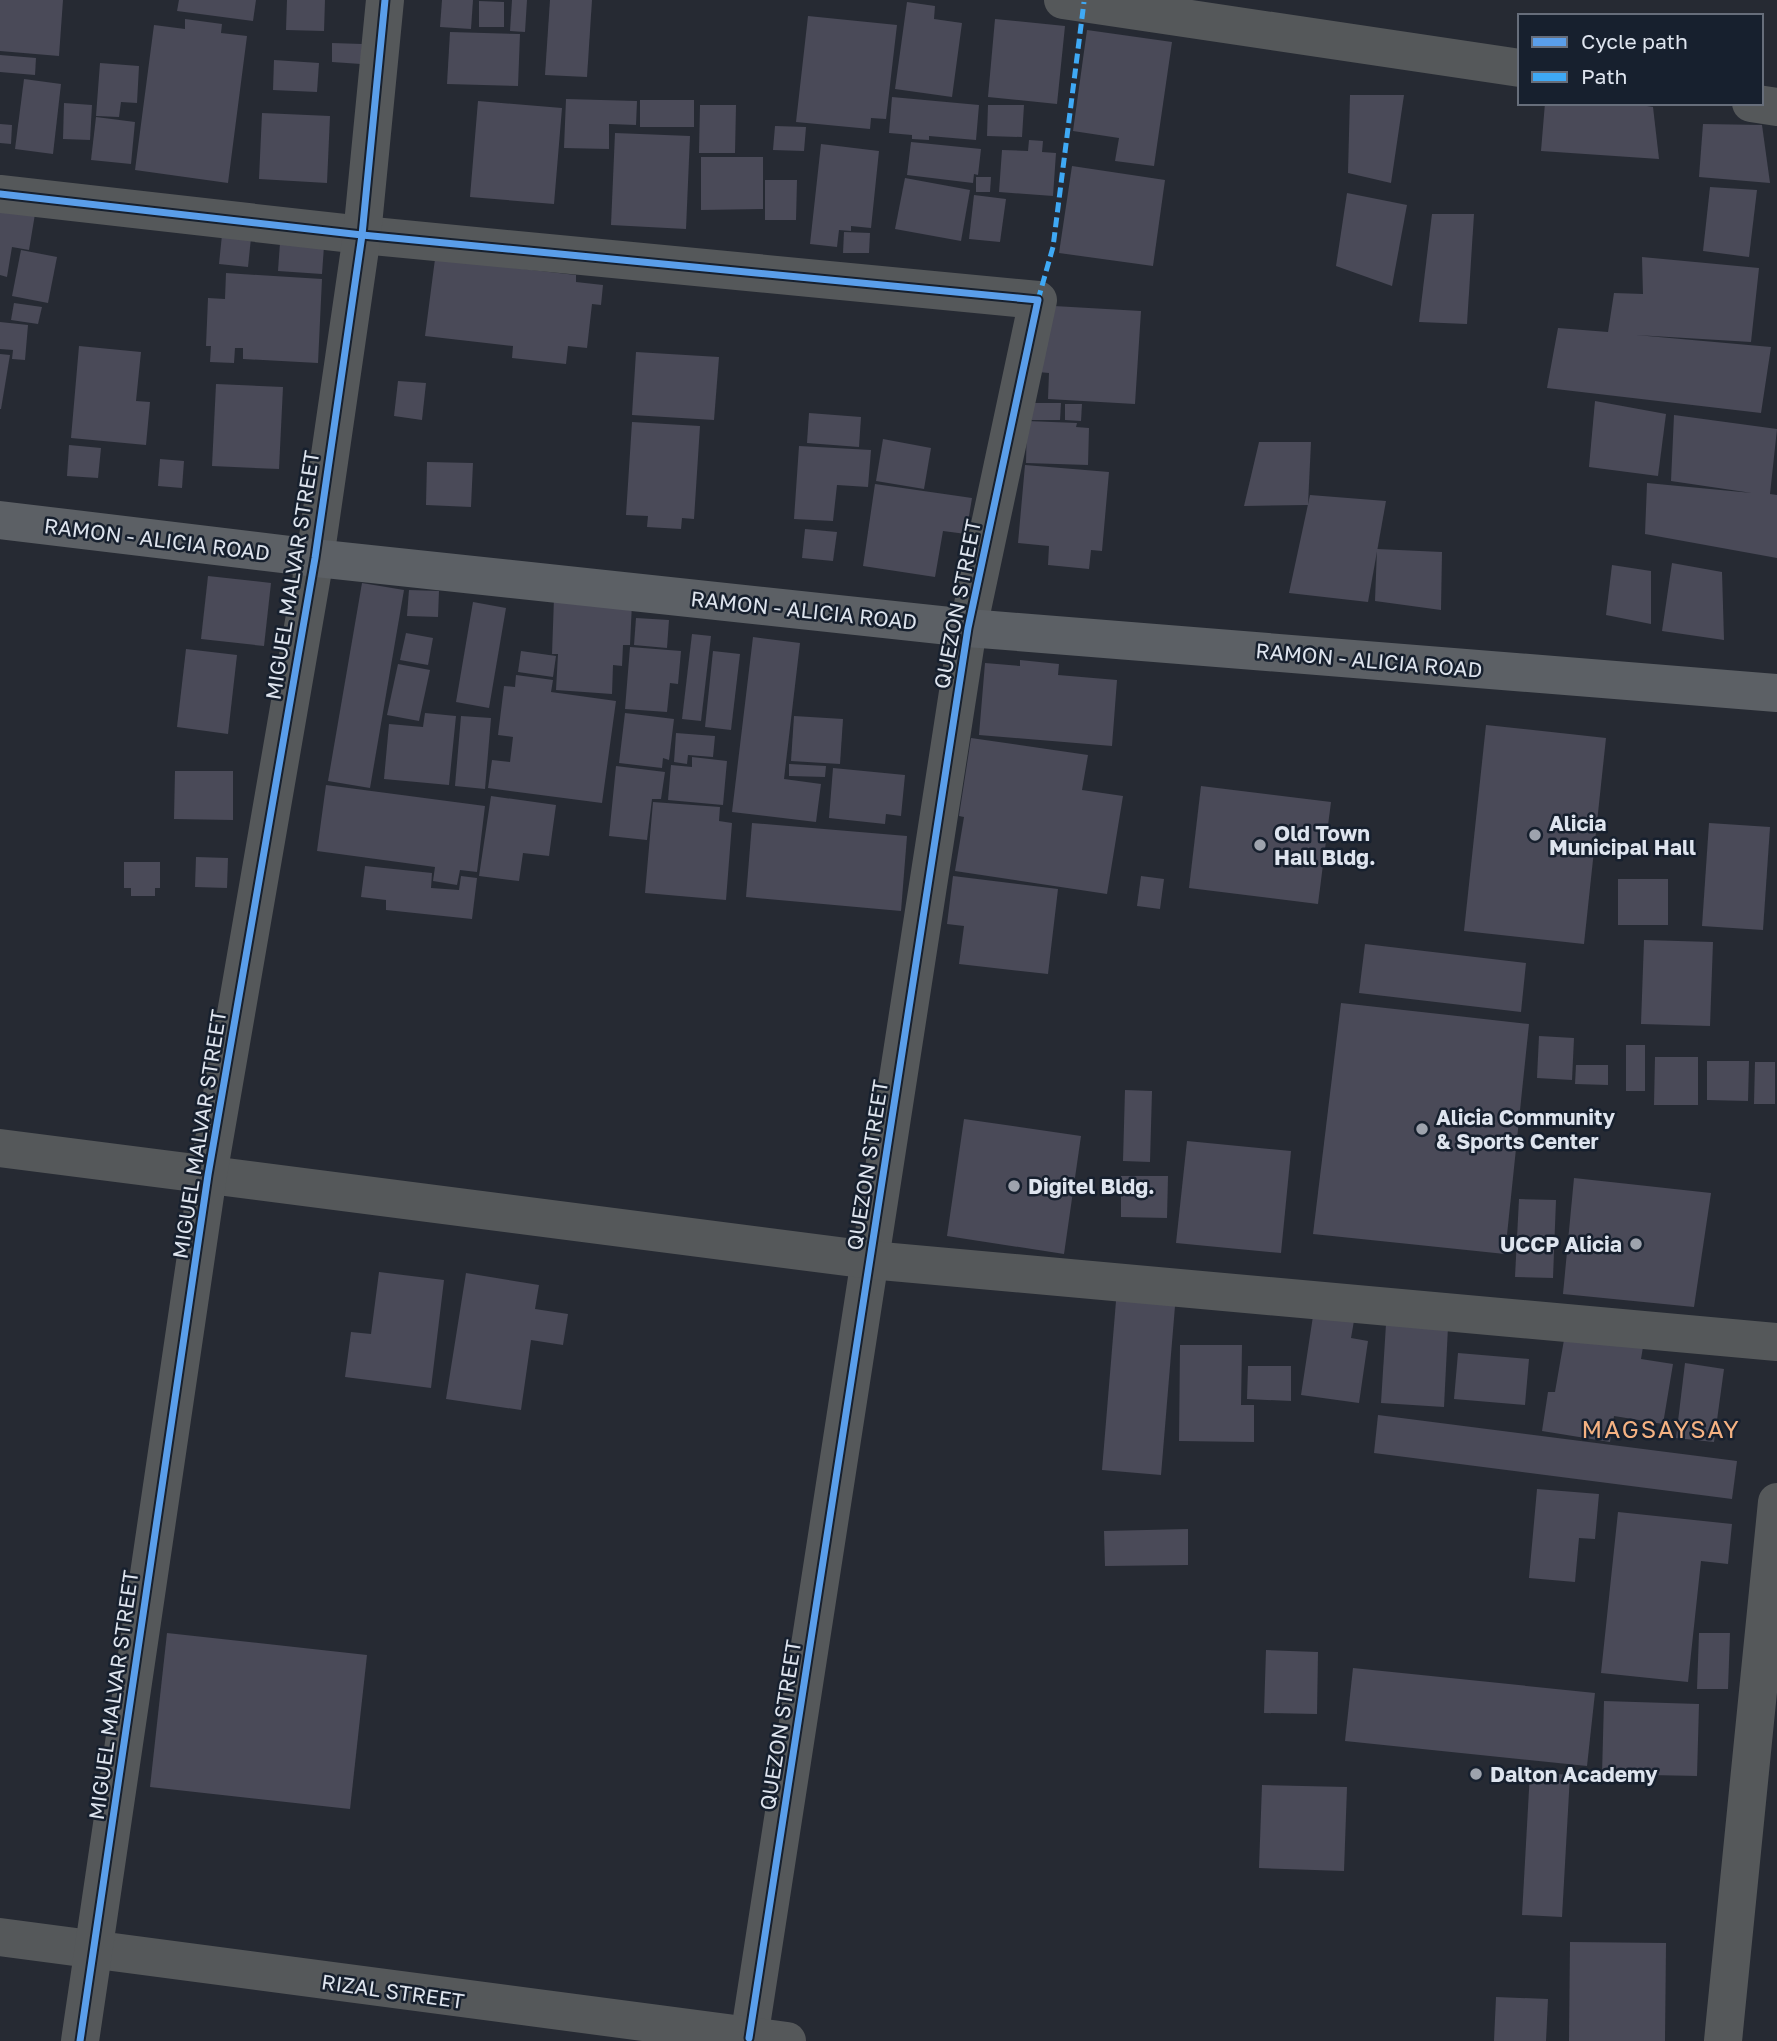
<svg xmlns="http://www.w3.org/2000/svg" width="1777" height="2041" font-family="'Golos Text',sans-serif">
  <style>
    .building { fill: #4a4a58 }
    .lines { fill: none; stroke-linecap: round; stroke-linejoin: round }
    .minor { stroke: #55585a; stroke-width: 38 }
    .major { stroke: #5c6065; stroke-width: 38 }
    .quiet { stroke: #3fa9f5; stroke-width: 5; stroke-dasharray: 10 5; stroke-linecap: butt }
    .cycleway-casing { stroke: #17202e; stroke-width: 11 }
    .cycleway { stroke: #5a9eea; stroke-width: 7 }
    .poi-dot { fill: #9ea3ad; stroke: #17202e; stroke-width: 2.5 }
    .labels { text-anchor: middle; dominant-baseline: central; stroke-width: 5; stroke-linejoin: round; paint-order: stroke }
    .street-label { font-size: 21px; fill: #dee4ee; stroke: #17202e }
    .poi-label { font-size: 21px; font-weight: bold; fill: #dee4ee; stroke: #17202e; text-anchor: start }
    .quarter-label { font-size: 24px; letter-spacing: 2px; fill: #f5b282; stroke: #17202e }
  </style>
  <rect width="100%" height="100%" fill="#262a33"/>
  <g class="building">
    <path d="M 0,0 L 63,0 L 59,56 L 0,51 Z"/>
    <path d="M 179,0 L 256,0 L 253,21 L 177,11 Z"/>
    <path d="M 287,0 L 325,0 L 324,31 L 286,30 Z"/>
    <path d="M 442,0 L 473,0 L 471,29 L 440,27 Z"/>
    <path d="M 512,0 L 527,0 L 525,32 L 510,31 Z"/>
    <path d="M 550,0 L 592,0 L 587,77 L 545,75 Z"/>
    <path d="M 479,1 L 504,2 L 504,27 L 479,27 Z"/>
    <path d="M 907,2 L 935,6 L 934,19 L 962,23 L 952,97 L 895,89 Z"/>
    <path d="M 808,16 L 897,25 L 886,119 L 871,118 L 870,129 L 796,122 Z"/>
    <path d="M 185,19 L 222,24 L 221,33 L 247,36 L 228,183 L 135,170 L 154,25 L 185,29 Z"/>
    <path d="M 995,19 L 1065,26 L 1057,104 L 988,97 Z"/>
    <path d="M 1087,30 L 1172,42 L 1154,166 L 1115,161 L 1119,138 L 1073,131 Z"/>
    <path d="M 450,32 L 520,34 L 518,86 L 447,84 Z"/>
    <path d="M 332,43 L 362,44 L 361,64 L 332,62 Z"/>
    <path d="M 0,55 L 36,58 L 35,75 L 0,72 Z"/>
    <path d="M 274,60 L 319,63 L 317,92 L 273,90 Z"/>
    <path d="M 100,63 L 139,66 L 137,103 L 121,102 L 119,117 L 96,116 Z"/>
    <path d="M 24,79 L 61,84 L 53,154 L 15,149 Z"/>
    <path d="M 1350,95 L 1404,95 L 1391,183 L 1348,173 Z"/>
    <path d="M 892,97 L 979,105 L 976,140 L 929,136 L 929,140 L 912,139 L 912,135 L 889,133 Z"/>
    <path d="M 566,99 L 637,101 L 636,125 L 609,124 L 609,149 L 564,148 Z"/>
    <rect x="640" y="100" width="54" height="27"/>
    <path d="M 478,101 L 562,108 L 554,204 L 470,197 Z"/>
    <path d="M 64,103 L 92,105 L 90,140 L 63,139 Z"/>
    <path d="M 1545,103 L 1628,103 L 1653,107 L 1659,159 L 1541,151 Z"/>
    <path d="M 700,105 L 736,105 L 735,153 L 699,153 Z"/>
    <path d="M 988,105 L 1024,105 L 1022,137 L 987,136 Z"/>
    <path d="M 262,113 L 330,116 L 327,183 L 259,179 Z"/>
    <path d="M 96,117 L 135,122 L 131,164 L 91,160 Z"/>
    <path d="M 0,124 L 12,125 L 11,144 L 0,143 Z"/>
    <path d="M 1703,124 L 1762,125 L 1770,183 L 1699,177 Z"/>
    <path d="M 775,126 L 806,127 L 804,151 L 773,150 Z"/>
    <path d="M 615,133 L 690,136 L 686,229 L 611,225 Z"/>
    <path d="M 1029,140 L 1043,141 L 1042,152 L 1056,153 L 1053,196 L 999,192 L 1002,150 L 1028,151 Z"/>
    <path d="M 911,142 L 981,149 L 978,175 L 974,174 L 973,183 L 907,175 Z"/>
    <path d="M 821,144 L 879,151 L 871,228 L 851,226 L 851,231 L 839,230 L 837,247 L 810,244 Z"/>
    <path d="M 701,157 L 763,157 L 763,209 L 701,210 Z"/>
    <path d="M 1072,166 L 1165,180 L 1153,266 L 1059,253 Z"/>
    <path d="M 976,177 L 991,177 L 990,192 L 976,192 Z"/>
    <path d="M 905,178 L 970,190 L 961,241 L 895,229 Z"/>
    <path d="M 765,180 L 797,180 L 796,220 L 765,220 Z"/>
    <path d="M 1710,187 L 1757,190 L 1749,257 L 1703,251 Z"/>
    <path d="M 1347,193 L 1407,205 L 1392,286 L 1336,266 Z"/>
    <path d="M 974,195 L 1006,199 L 1000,242 L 969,239 Z"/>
    <path d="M 0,208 L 35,214 L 29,250 L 12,247 L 7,277 L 0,275 Z"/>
    <path d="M 1432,214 L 1474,214 L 1467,324 L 1419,322 Z"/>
    <path d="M 844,232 L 870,233 L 869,253 L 843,253 Z"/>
    <path d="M 222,235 L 251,238 L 248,267 L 219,264 Z"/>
    <path d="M 280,243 L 324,246 L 322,274 L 278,271 Z"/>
    <path d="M 21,250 L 57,257 L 48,303 L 12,296 Z"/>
    <path d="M 1642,257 L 1759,268 L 1751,342 L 1636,335 L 1771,347 L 1761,413 L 1547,388 L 1558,328 L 1608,332 L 1614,293 L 1643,294 Z"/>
    <path d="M 435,259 L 576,275 L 576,282 L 603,285 L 601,305 L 592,304 L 587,348 L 568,346 L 566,364 L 512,358 L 513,346 L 425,336 Z"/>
    <path d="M 226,273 L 322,279 L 318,363 L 243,359 L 243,348 L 235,348 L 234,363 L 210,362 L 211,346 L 206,346 L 208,298 L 225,299 Z"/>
    <path d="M 14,303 L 42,307 L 38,324 L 11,320 Z"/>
    <path d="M 1054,306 L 1141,311 L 1135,404 L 1048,399 L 1049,373 L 1038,372 Z"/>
    <path d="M 0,322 L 28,325 L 25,360 L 12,359 L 13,350 L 0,349 Z"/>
    <path d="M 79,346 L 141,352 L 136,401 L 150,402 L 146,445 L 71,438 Z"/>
    <path d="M 636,352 L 719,357 L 714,420 L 632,415 Z"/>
    <path d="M 0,354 L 10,355 L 1,409 L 0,409 Z"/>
    <path d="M 398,381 L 426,383 L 422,420 L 394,416 Z"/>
    <path d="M 216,384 L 283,387 L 279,469 L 212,466 Z"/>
    <path d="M 1595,401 L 1666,414 L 1658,476 L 1589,467 Z"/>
    <path d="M 1032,403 L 1061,403 L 1060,420 L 1032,420 Z"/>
    <path d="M 1065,404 L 1082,404 L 1081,421 L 1065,420 Z"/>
    <path d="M 809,413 L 861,417 L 859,447 L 807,443 Z"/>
    <path d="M 1674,415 L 1777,429 L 1770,494 L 1777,495 L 1777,558 L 1645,534 L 1647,483 L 1752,493 L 1671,481 Z"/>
    <path d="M 1027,421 L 1077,423 L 1076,427 L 1089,428 L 1088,465 L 1026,463 Z"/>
    <path d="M 632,422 L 700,426 L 694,519 L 682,518 L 681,529 L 647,527 L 648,516 L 626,515 Z"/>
    <path d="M 883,439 L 931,448 L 924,489 L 876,481 Z"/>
    <path d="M 1259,442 L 1311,442 L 1308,505 L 1244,506 Z"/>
    <path d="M 69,445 L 101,448 L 98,478 L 67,476 Z"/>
    <path d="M 799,446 L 871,450 L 868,487 L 837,485 L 833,521 L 794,519 Z"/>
    <path d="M 160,459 L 184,461 L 182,488 L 158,486 Z"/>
    <path d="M 427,462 L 473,463 L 471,507 L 426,505 Z"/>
    <path d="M 1025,465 L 1109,472 L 1102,551 L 1091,550 L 1089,569 L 1048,565 L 1049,546 L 1018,543 Z"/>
    <path d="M 875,484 L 972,498 L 966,534 L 943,531 L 935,577 L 863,566 Z"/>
    <path d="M 1310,495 L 1386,501 L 1368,602 L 1289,593 Z"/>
    <path d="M 805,529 L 837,532 L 833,561 L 802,558 Z"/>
    <path d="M 1377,549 L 1442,552 L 1441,610 L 1375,601 Z"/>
    <path d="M 1672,563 L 1722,572 L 1724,640 L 1662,631 Z"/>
    <path d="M 1612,565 L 1651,571 L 1651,624 L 1606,615 Z"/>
    <path d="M 208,576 L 271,583 L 264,646 L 201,639 Z"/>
    <path d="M 362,583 L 404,590 L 370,788 L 328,781 Z"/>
    <path d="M 409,590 L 439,591 L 438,617 L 407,616 Z"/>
    <path d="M 554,598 L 632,603 L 630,645 L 623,645 L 622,666 L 613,665 L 612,694 L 556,690 L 558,654 L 552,654 Z"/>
    <path d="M 473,602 L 506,608 L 489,708 L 456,702 Z"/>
    <path d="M 636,618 L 669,620 L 667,648 L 634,645 Z"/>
    <path d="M 406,633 L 433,638 L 428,665 L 400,660 Z"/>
    <path d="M 692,634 L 711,636 L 701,721 L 682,719 Z"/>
    <path d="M 753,637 L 800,643 L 784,779 L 821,784 L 816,822 L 732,812 Z"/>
    <path d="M 630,647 L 681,651 L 678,684 L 670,683 L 667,712 L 625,709 Z"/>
    <path d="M 186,649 L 237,655 L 228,734 L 177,727 Z"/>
    <path d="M 521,651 L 556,656 L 553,677 L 518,672 Z"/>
    <path d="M 713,651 L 740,654 L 731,730 L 705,727 Z"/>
    <path d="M 1020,660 L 1059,664 L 1058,675 L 1117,680 L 1112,746 L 979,735 L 985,663 L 1020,666 Z"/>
    <path d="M 398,664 L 430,670 L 419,721 L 387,715 Z"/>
    <path d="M 516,675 L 553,680 L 551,692 L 616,701 L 602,803 L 488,788 L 492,760 L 510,762 L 513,737 L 498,735 L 504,686 L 515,687 Z"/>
    <path d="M 425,713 L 456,716 L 449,785 L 384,779 L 389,724 L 423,727 Z"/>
    <path d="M 625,713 L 674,719 L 669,760 L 663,758 L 662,768 L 619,763 Z"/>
    <path d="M 461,716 L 491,718 L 485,789 L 455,786 Z"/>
    <path d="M 794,716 L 843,719 L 840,764 L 791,761 Z"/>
    <path d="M 1486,725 L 1606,738 L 1584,944 L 1464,931 Z"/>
    <path d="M 676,733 L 715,736 L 713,757 L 688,755 L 687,764 L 674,762 Z"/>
    <path d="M 971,738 L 1088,755 L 1082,790 L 1123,796 L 1107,894 L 955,871 L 964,817 L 959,816 Z"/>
    <path d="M 692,757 L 727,761 L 723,805 L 668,800 L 671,765 L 692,767 Z"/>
    <path d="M 789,764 L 826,766 L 825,777 L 789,776 Z"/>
    <path d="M 616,766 L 665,772 L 661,799 L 652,799 L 647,840 L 609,836 Z"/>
    <path d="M 833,768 L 905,775 L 901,816 L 886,814 L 885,824 L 829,818 Z"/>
    <path d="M 175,771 L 233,771 L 233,820 L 174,819 Z"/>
    <path d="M 326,785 L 485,806 L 477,872 L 460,870 L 457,885 L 433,881 L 435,867 L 317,851 Z"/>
    <path d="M 1201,786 L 1331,802 L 1318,904 L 1189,888 Z"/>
    <path d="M 491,796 L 556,805 L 549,856 L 523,853 L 519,881 L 479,876 Z"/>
    <path d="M 653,802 L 720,807 L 719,821 L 732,823 L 726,900 L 645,893 Z"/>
    <path d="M 752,823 L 907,836 L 901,911 L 746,897 Z"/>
    <path d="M 1709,823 L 1770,827 L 1763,930 L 1702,926 Z"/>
    <path d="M 196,857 L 228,858 L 227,888 L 195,887 Z"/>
    <path d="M 124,862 L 160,862 L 160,888 L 155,888 L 155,896 L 131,896 L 131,888 L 124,888 Z"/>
    <path d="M 365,866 L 432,873 L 431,888 L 459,890 L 461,876 L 477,878 L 472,919 L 386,910 L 386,900 L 361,897 Z"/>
    <path d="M 953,876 L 1058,889 L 1048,974 L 959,964 L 964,926 L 947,924 Z"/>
    <path d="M 1141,876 L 1164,879 L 1160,909 L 1137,906 Z"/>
    <rect x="1618" y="879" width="50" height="46"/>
    <path d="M 1644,940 L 1713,942 L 1710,1026 L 1641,1024 Z"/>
    <path d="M 1365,944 L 1526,963 L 1521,1012 L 1359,993 Z"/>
    <path d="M 1341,1003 L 1529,1024 L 1505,1254 L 1313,1234 Z"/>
    <path d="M 1539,1036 L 1574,1038 L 1572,1080 L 1537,1078 Z"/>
    <rect x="1626" y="1045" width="19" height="46"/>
    <path d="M 1655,1057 L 1698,1057 L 1698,1105 L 1654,1105 Z"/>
    <path d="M 1707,1061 L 1749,1061 L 1748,1101 L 1707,1100 Z"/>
    <path d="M 1755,1062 L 1775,1062 L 1775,1104 L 1754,1104 Z"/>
    <path d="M 1576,1065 L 1608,1065 L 1608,1085 L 1575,1084 Z"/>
    <path d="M 1125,1090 L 1152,1091 L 1150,1162 L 1123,1161 Z"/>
    <path d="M 964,1119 L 1081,1136 L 1064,1254 L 947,1236 Z"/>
    <path d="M 1187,1141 L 1291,1151 L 1281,1253 L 1176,1243 Z"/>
    <path d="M 1121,1176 L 1168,1176 L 1167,1218 L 1121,1217 Z"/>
    <path d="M 1574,1178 L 1711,1193 L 1694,1307 L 1563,1294 Z"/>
    <path d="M 1519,1199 L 1556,1200 L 1553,1278 L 1515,1277 Z"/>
    <path d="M 379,1272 L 444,1280 L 431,1388 L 345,1377 L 351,1332 L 371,1334 Z"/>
    <path d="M 466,1273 L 539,1285 L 535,1309 L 568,1314 L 563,1345 L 531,1340 L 521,1410 L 446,1399 Z"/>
    <path d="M 1117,1289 L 1176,1294 L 1161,1475 L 1102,1470 Z"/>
    <path d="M 1315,1303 L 1356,1309 L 1351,1338 L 1368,1341 L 1359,1403 L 1301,1395 Z"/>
    <path d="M 1386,1324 L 1448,1327 L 1444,1407 L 1381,1403 Z"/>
    <path d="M 1565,1334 L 1643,1347 L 1641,1359 L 1673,1364 L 1663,1424 L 1614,1416 L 1610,1442 L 1542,1431 L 1548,1392 L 1555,1392 Z"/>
    <path d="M 1180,1345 L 1242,1345 L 1241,1405 L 1254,1405 L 1254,1442 L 1179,1441 Z"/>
    <path d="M 1458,1353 L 1529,1359 L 1525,1405 L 1454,1399 Z"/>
    <path d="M 1685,1363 L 1724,1369 L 1714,1442 L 1676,1438 Z"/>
    <path d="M 1248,1366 L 1291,1366 L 1291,1401 L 1247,1399 Z"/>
    <path d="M 1378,1415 L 1737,1461 L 1732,1499 L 1374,1453 Z"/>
    <path d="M 1537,1489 L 1599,1494 L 1595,1539 L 1579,1538 L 1575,1582 L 1529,1578 Z"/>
    <path d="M 1618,1512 L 1732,1524 L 1728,1564 L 1701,1561 L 1688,1682 L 1601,1673 Z"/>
    <path d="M 1188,1529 L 1188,1565 L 1105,1566 L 1104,1531 Z"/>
    <path d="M 167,1633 L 367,1655 L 350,1809 L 150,1787 Z"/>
    <path d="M 1699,1633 L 1730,1633 L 1728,1689 L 1697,1689 Z"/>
    <path d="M 1266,1650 L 1318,1652 L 1317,1714 L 1264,1713 Z"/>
    <path d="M 1353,1668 L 1595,1693 L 1587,1766 L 1345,1741 Z"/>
    <path d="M 1604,1701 L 1699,1704 L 1697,1776 L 1602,1774 Z"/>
    <path d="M 1530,1772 L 1570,1775 L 1562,1917 L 1522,1915 Z"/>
    <path d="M 1262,1785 L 1347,1787 L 1344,1871 L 1259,1868 Z"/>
    <path d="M 1570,1942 L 1666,1943 L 1665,2041 L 1569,2041 Z"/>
    <path d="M 1496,1997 L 1548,1999 L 1546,2041 L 1494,2041 Z"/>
  </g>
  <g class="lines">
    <g class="minor">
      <path d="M 1063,0 L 1520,68"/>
      <path d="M 1751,103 L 1777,107"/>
      <path d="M 0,194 L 362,235 L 1038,300 L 968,628 L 749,2038"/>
      <path d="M 0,1148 L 870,1260 L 1777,1342"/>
      <path d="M 0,1937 L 787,2041"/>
      <path d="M 80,2041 L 208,1175 L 315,558 L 362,235 L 385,0"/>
      <path d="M 1723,2041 L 1777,1502"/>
    </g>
    <path class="major" d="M 0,520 L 315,558 L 968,628 L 1777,693"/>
    <path class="quiet" d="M 1038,300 L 1053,247 L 1084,2"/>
    <g class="cycleway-casing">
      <g id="cycleway">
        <path d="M 0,194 L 362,235 L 1038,300 L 968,628 L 749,2038"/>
        <path d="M 80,2041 L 208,1175 L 315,558 L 362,235 L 385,0"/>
      </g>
    </g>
    <use href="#cycleway" class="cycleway"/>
  </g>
  <g class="poi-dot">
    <circle cx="1535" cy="835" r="7"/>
    <circle cx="1260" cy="845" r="7"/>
    <circle cx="1422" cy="1129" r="7"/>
    <circle cx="1014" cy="1186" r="7"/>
    <circle cx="1636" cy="1244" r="7"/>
    <circle cx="1476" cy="1774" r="7"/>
  </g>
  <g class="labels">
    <g class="street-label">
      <text transform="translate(157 539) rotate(7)">RAMON - ALICIA ROAD</text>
      <text transform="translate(292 575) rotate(-81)">MIGUEL MALVAR STREET</text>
      <text transform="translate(957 604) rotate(-79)">QUEZON STREET</text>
      <text transform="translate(804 610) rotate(6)">RAMON - ALICIA ROAD</text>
      <text transform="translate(1369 660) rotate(5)">RAMON - ALICIA ROAD</text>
      <text transform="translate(199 1134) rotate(-81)">MIGUEL MALVAR STREET</text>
      <text transform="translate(867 1165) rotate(-81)">QUEZON STREET</text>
      <text transform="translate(113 1695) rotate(-82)">MIGUEL MALVAR STREET</text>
      <text transform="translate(780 1725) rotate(-81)">QUEZON STREET</text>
      <text transform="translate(393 1991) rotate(8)">RIZAL STREET</text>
    </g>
    <g class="poi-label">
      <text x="1549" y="823">Alicia<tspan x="1549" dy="24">Municipal Hall</tspan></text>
      <text x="1274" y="833">Old Town<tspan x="1274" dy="24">Hall Bldg.</tspan></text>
      <text x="1436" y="1117">Alicia Community<tspan x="1436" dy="24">&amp; Sports Center</tspan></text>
      <text x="1028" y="1186">Digitel Bldg.</text>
      <text x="1622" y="1244" text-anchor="end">UCCP Alicia</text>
      <text x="1490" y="1774">Dalton Academy</text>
    </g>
    <g class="quarter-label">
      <text x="1661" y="1428">MAGSAYSAY</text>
    </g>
  </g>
  <rect x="1518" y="14" width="245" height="91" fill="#17202e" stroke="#676e7b" stroke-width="2"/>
  <rect x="1532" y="37" width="35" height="10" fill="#5a9eea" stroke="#676e7b" stroke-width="2"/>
  <text x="1581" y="49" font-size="21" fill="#dee4ee">Cycle path</text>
  <rect x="1532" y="72" width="35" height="10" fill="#3fa9f5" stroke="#676e7b" stroke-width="2"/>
  <text x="1581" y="84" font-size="21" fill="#dee4ee">Path</text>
</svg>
